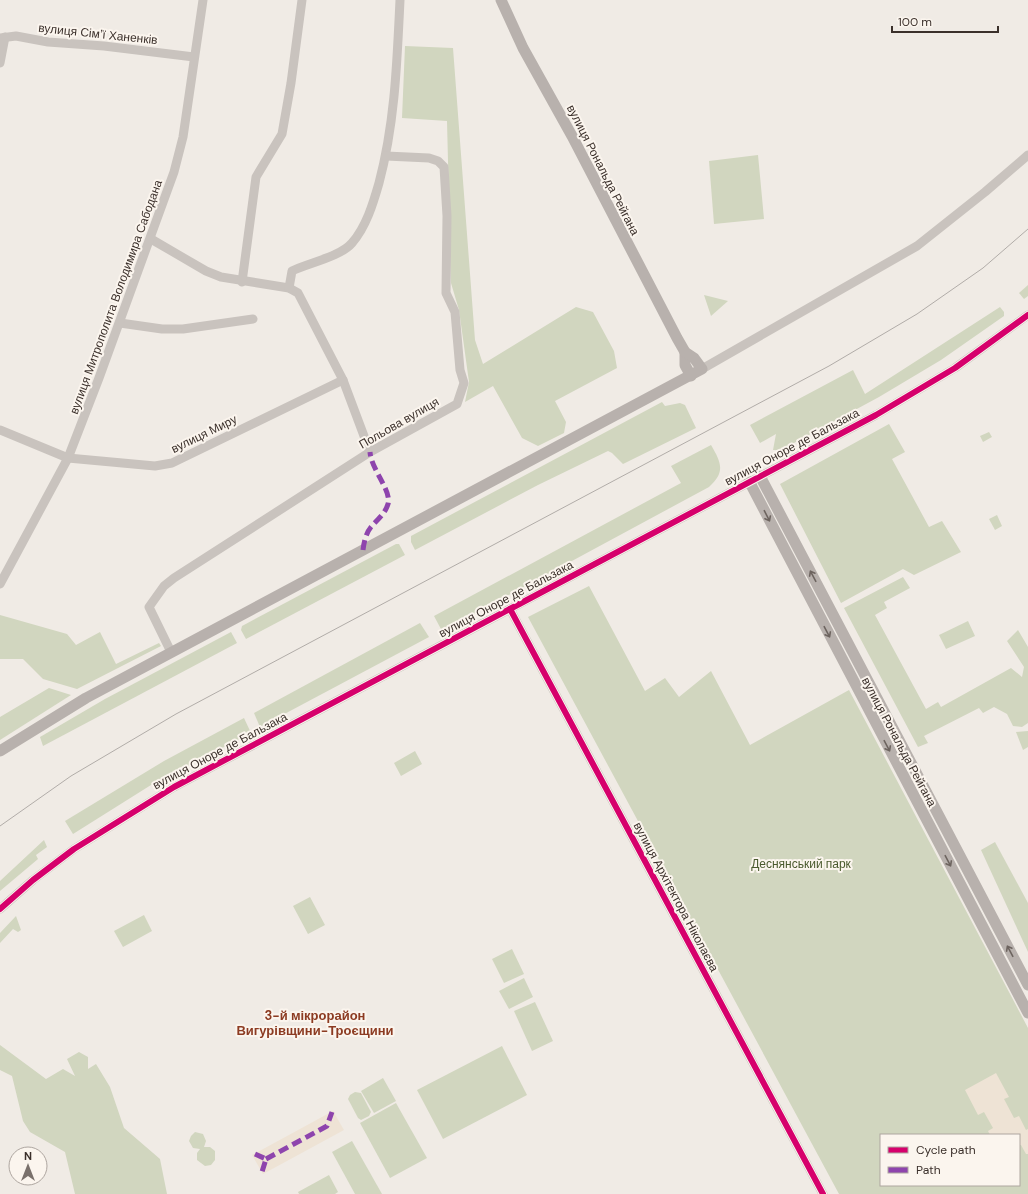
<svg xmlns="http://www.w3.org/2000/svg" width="1028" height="1194" font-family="'DM Sans',sans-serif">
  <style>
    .green { fill: #d1d6bf; fill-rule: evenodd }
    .plaza { fill: #eee3d5 }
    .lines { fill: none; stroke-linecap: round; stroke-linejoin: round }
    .minor { stroke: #c9c3be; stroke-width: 9 }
    .major { stroke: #b8b1ad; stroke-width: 11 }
    .tram { stroke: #b1aca8; stroke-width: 1 }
    .quiet { stroke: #8e44ad; stroke-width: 5; stroke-dasharray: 10 5; stroke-linecap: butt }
    .cycleway-casing { stroke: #fbf5ee; stroke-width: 8 }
    .cycleway { stroke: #d6006c; stroke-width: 6 }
    .oneway { stroke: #6d645f }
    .labels { text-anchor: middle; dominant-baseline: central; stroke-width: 4; stroke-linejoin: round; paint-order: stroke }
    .street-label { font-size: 12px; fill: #3b302b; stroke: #fbf5ee }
    .park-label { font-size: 12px; fill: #4a5a2e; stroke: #fbf5ee }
    .neighbourhood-label { font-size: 13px; font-weight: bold; fill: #8c3b22; stroke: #fbf5ee }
  </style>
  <rect width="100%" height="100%" fill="#f0ebe5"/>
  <g class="green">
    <path d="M 405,46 L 453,48 L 475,340 L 483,364 L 576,307 L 593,312 L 614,351 L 617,368 L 555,401 L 566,422 L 564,433 L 538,446 L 522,438 L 493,386 L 465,402 L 469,382 L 459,310 L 451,283 L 447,121 L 402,118 Z"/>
    <path d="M 758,155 L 764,219 L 714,224 L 709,161 Z"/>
    <path d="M 1028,285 L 1028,296 L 1024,299 L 1019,293 Z"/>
    <path d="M 704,295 L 728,301 L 711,316 Z"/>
    <path d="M 1000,307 L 1004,312 L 1004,316 L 941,360 L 879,397 L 781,450 L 773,450 L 776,434 L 760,443 L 750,425 L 853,370 L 865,394 Z"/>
    <path d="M 662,402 L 665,406 L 680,403 L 685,405 L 696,428 L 623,464 L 612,453 L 608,451 L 538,485 L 415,550 L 411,542 L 411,536 Z"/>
    <path d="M 889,424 L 905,452 L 892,459 L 929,527 L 942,521 L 961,552 L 914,575 L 903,569 L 841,603 L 780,484 Z"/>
    <path d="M 989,432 L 992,437 L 983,442 L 980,436 Z"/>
    <path d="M 711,445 C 721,462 726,472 709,487 L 442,631 L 434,616 L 681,483 L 671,466 Z"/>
    <path d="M 997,515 L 1002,526 L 995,530 L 989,519 Z"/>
    <path d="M 396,544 L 399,544 L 405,555 L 246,639 L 241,630 L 242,626 Z"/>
    <path d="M 903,577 L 910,588 L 884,602 L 887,608 L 875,615 L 926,709 L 938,702 L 941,707 L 1011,668 L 1022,677 L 1024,667 L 1007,641 L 1018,630 L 1028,647 L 1028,723 L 1022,727 L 1013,726 L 1007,714 L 994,707 L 983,713 L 979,708 L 924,736 L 928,743 L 918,747 L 844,608 Z"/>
    <path d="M 589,586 L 645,691 L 665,678 L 679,697 L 711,671 L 750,745 L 849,690 L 1028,1028 L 1028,1194 L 839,1194 L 528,617 ZM 881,1135 L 1019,1135 L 1019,1185 L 881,1185 Z"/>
    <path d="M 0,615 L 67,634 L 76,645 L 100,632 L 116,664 L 159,643 L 161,646 L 77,689 L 43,679 L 23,659 L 0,659 Z"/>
    <path d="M 968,621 L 975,636 L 946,649 L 939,635 Z"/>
    <path d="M 420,623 L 429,637 L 260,727 L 254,713 Z"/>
    <path d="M 231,632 L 237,643 L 43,746 L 40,737 L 105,699 Z"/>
    <path d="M 49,688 L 71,695 L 0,740 L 0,717 Z"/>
    <path d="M 244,718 L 251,733 L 151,785 L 73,834 L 65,821 L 164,761 Z"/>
    <path d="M 1028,731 L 1028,747 L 1023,750 L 1016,732 Z"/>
    <path d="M 415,751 L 422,764 L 401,776 L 394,763 Z"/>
    <path d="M 44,840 L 47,847 L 36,855 L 38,859 L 0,891 L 0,881 Z"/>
    <path d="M 995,842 L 1028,903 L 1028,952 L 981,850 Z"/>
    <path d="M 310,897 L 325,925 L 308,934 L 293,906 Z"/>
    <path d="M 144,915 L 152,931 L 123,947 L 114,931 Z"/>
    <path d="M 16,916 L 21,930 L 18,932 L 13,929 L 0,943 L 0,933 Z"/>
    <path d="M 512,949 L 524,974 L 504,983 L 492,959 Z"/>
    <path d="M 524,978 L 533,997 L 509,1009 L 499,991 Z"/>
    <path d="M 535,1002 L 553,1041 L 532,1051 L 514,1011 Z"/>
    <path d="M 0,1045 L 46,1079 L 63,1069 L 75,1076 L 67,1059 L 79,1052 L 88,1057 L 88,1069 L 96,1064 L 110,1087 L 124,1128 L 160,1159 L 167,1194 L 75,1194 L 65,1152 L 30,1132 L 23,1121 L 12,1076 L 0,1070 Z"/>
    <path d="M 502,1046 L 527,1095 L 443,1139 L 417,1090 Z"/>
    <path d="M 383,1078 L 396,1101 L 374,1113 L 361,1091 Z"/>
    <path d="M 355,1092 L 361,1093 L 371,1112 L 369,1116 L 361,1120 L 358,1118 L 348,1099 L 350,1095 Z"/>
    <path d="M 396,1103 L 427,1158 L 390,1178 L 360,1123 Z"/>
    <path d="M 195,1132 L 203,1134 L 206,1141 L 204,1147 L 210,1147 L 215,1151 L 215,1160 L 211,1165 L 205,1166 L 197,1160 L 197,1153 L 200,1149 L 193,1148 L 189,1141 L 191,1136 Z"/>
    <path d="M 352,1141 L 382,1194 L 355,1194 L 332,1152 Z"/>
    <path d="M 329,1175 L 338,1192 L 335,1194 L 299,1194 L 298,1192 Z"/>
  </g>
  <g class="plaza">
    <path d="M 996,1073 L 1009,1097 L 1004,1099 L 1014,1118 L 1019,1116 L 1026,1130 L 1028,1129 L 1028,1154 L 1026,1154 L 1021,1145 L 1019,1145 L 1019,1135 L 990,1135 L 988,1131 L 993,1128 L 984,1112 L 978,1115 L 965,1090 Z"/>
    <path d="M 333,1111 L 344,1130 L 263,1174 L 252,1155 Z"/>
  </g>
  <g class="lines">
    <g class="minor">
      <path d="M 0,38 L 16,36 L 48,42 L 104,46 L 194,57"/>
      <path d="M 0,63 L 5,37"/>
      <path d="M 151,239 L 206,271 L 221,277 L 289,288 L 298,293 L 343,380 L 370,452"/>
      <path d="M 242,282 L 256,177 L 282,134 L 291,83 L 302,0"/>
      <path d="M 289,288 L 292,271 C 308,263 340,257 352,243 C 366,227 373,204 379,183 C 395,123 397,62 400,0"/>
      <path d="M 120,323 L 162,329 L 183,329 L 253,319"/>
      <path d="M 702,369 L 917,246 L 985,192 L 1028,155"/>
      <path d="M 0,430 L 68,458 L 155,466 L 172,463 L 343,380"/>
      <path d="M 0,584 L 68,458 L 99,378 L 174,172 L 183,137 L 203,0"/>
      <path d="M 510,609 L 823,1194"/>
      <path d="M 171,652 L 149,607 L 164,586 L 174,578 L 370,452 L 457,404 L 464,383 L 460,370 L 455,312 L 446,293 L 447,216 L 444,167 L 438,161 L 429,158 L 386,156"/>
      <path d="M 0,909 L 33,880 L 74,849 L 174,787 L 876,415 L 955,368 L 1028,315"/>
    </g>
    <g class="major">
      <path d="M 685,352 L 685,365 L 691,376"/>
      <path d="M 760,476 L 1028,985"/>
      <path d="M 749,481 L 1028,1013"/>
      <path d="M 0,751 L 86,698 L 702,369 L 694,358 L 685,352 L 677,338 L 572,136 L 523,48 L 501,0"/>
    </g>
    <path class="tram" d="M 0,826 L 71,776 L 176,714 L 829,366 L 917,314 L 983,268 L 1028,229"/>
    <g class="quiet">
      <path d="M 363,550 C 364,542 366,533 371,527 C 377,520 385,514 388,504 C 392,491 371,469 370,452"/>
      <path d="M 255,1154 L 266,1159 L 262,1172"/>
      <path d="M 266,1159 L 327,1126 L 332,1112"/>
    </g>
    <g class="cycleway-casing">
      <g id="cycleway">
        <path d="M 510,609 L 823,1194"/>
        <path d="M 0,909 L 33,880 L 74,849 L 174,787 L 876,415 L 955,368 L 1028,315"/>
      </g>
    </g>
    <use href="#cycleway" class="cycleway"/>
  </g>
  <defs><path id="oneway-shaft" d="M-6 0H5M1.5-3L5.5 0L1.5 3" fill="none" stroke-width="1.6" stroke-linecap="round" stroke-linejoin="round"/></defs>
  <g class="oneway">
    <use href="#oneway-shaft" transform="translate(767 516) rotate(63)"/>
    <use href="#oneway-shaft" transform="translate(813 576) rotate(-118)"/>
    <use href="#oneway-shaft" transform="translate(827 632) rotate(62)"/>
    <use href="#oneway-shaft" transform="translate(887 746) rotate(62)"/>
    <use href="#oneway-shaft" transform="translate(948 861) rotate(62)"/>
    <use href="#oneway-shaft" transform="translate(1010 951) rotate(-118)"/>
  </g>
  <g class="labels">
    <g class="street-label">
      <text transform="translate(98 34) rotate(6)">вулиця Сімʼї Ханенків</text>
      <text transform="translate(603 170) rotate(63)">вулиця Рональда Рейгана</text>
      <text transform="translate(116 297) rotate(-70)">вулиця Митрополита Володимира Сабодана</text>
      <text transform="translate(399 423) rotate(-30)">Польова вулиця</text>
      <text transform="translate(204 434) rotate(-26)">вулиця Миру</text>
      <text transform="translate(792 447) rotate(-28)">вулиця Оноре де Бальзака</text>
      <text transform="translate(506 599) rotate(-28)">вулиця Оноре де Бальзака</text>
      <text transform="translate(899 742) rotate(62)">вулиця Рональда Рейгана</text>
      <text transform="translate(220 751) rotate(-28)">вулиця Оноре де Бальзака</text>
      <text transform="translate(676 897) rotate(62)">вулиця Архітектора Ніколаєва</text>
    </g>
    <g class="park-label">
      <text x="801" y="864">Деснянський парк</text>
    </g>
    <g class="neighbourhood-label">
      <text x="315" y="1015">3-й мікрорайон<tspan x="315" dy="15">Вигурівщини-Троєщини</tspan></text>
    </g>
  </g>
  <rect x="880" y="1134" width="140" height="52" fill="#fbf5ee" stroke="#aea6a0"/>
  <rect x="888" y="1147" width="20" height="6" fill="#d6006c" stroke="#aea6a0"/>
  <text x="916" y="1154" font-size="12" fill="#3b302b">Cycle path</text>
  <rect x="888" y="1167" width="20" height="6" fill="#8e44ad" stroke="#aea6a0"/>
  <text x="916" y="1174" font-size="12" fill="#3b302b">Path</text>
  <g transform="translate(28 1166)"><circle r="19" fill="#fbf5ee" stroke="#aea6a0"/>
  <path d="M0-3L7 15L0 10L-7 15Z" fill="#7a716c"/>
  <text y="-6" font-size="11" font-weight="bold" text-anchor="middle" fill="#3b302b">N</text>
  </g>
  <path d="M892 26v6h106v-6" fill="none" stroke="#3b302b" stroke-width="2"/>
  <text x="898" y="26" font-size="12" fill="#3b302b" stroke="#fbf5ee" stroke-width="3" paint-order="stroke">100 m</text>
</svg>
